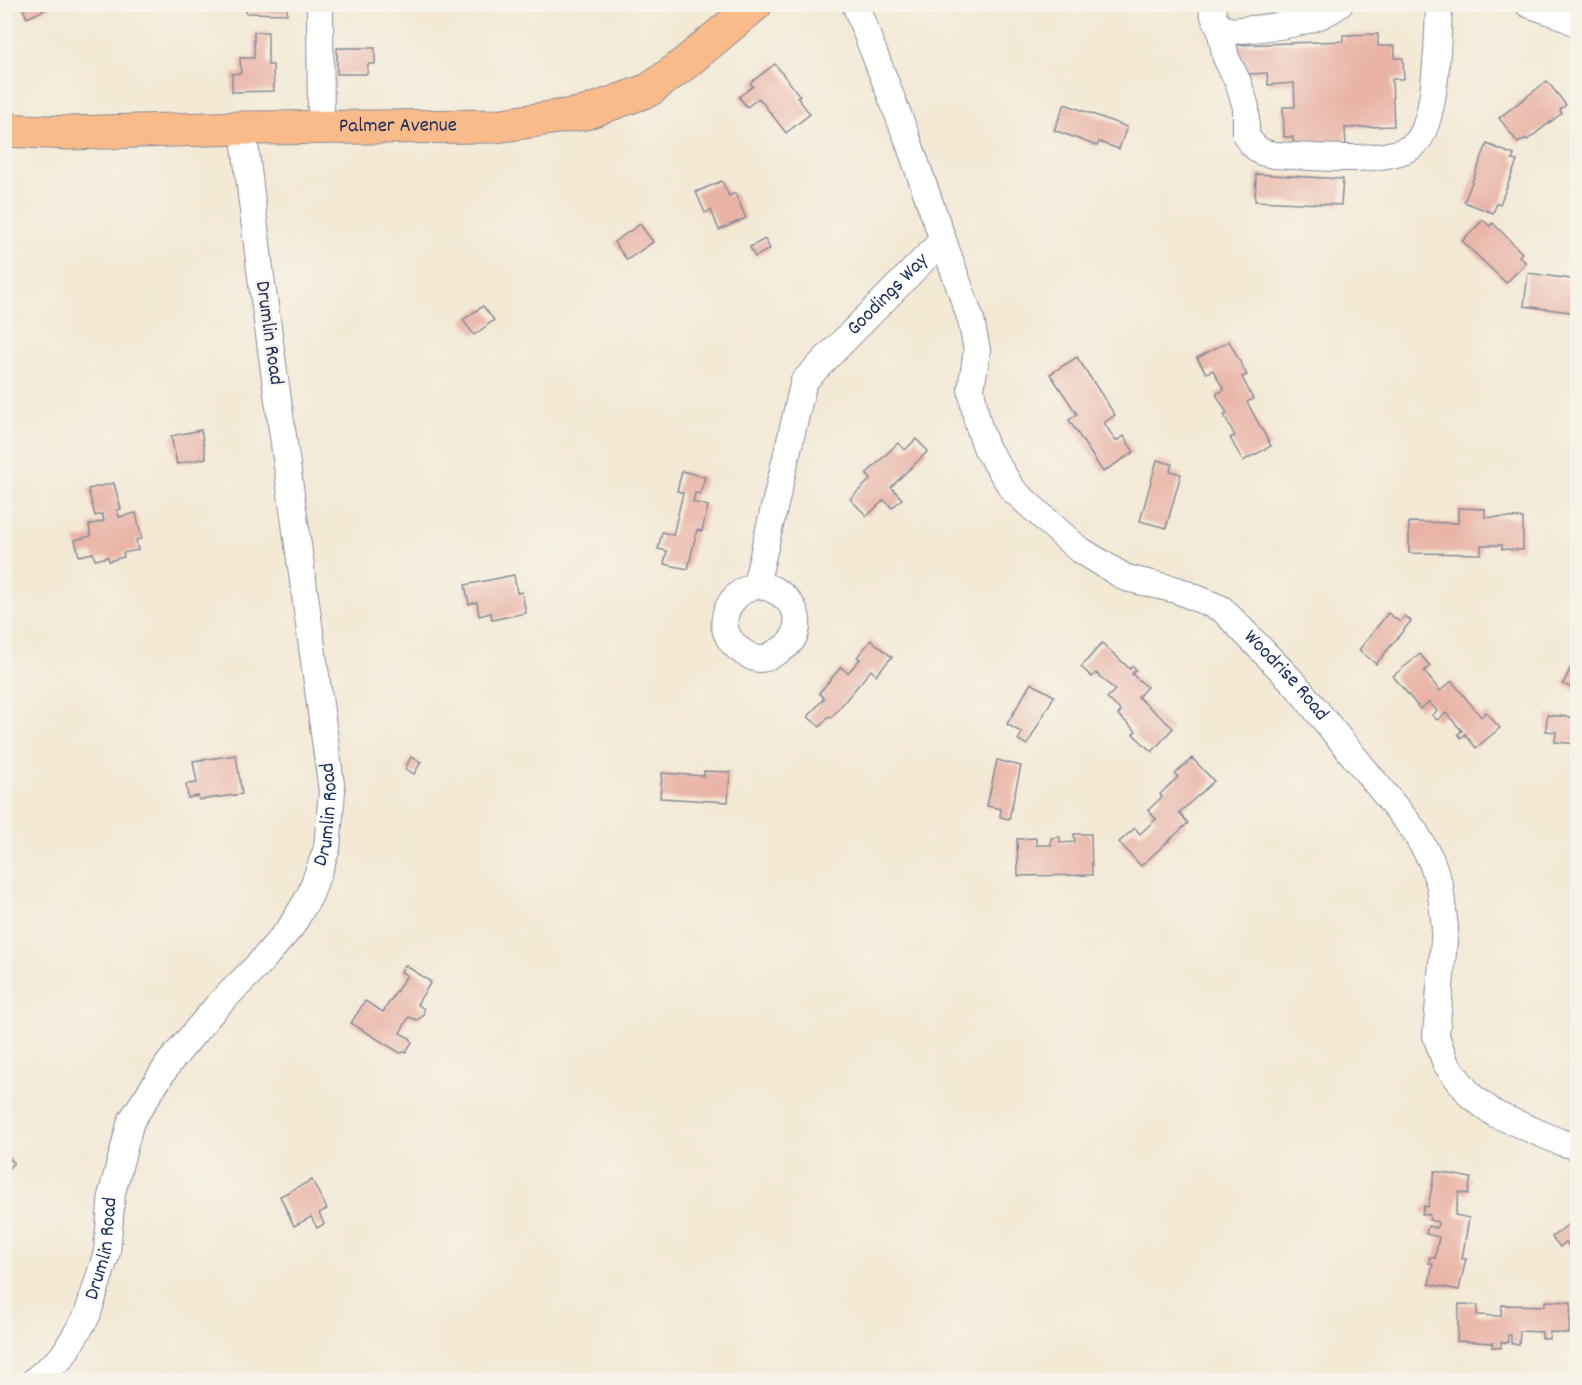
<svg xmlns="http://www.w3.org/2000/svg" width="1582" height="1385" font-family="Dekko,sans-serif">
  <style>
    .building { fill: #e9b4a7 }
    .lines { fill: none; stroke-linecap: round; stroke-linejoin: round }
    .minor-casing { stroke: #878c99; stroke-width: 28 }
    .major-casing { stroke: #878c99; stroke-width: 35 }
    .minor { stroke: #fff; stroke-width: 26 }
    .major { stroke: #fabb8b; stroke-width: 33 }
    .labels { text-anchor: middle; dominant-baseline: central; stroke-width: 4.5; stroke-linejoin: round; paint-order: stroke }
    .street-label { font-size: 21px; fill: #1b2f5e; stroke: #f7f3e8 }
  </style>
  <rect width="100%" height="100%" fill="#f7f3e8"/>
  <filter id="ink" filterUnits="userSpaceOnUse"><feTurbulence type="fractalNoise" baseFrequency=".0167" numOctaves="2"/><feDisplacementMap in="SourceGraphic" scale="12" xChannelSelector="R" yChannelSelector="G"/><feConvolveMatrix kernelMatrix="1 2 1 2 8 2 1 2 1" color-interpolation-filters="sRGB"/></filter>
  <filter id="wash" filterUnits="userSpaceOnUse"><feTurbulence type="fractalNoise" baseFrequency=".008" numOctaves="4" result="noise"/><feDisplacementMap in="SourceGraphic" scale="24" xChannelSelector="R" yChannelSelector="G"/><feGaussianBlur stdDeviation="1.35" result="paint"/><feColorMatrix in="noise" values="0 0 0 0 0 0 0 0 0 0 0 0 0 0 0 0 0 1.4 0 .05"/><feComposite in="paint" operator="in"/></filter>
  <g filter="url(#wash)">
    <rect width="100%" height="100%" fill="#f3e9d4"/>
    <g id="blocks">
      <g class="building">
        <path d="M 21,4 L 57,4 L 27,18 Z"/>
        <path d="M 246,4 L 287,4 L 287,14 L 246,13 Z"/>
        <path d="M 926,4 L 967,4 L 968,10 L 927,14 Z"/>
        <path d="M 254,32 L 268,32 L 268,65 L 273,65 L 274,91 L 232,92 L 232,74 L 241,73 L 240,58 L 254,58 Z"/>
        <path d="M 1378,34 L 1378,46 L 1395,46 L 1395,58 L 1403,58 L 1404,79 L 1392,79 L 1394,126 L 1345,128 L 1346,148 L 1294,151 L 1293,137 L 1284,137 L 1283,107 L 1295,107 L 1294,83 L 1268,85 L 1267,73 L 1237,75 L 1236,45 L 1343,41 L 1343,35 Z"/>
        <path d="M 337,48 L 375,48 L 375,64 L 368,64 L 367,74 L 337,74 Z"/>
        <path d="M 775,64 L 800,96 L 797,97 L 810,114 L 786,133 L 759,98 L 747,107 L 739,97 L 753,86 L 750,83 Z"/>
        <path d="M 1547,81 L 1566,105 L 1560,110 L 1562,113 L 1527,140 L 1526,138 L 1518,143 L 1499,118 Z"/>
        <path d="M 1065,104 L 1127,127 L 1119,149 L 1099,142 L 1097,146 L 1054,130 Z"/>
        <path d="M 1487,144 L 1514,155 L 1512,160 L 1517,161 L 1500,204 L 1497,203 L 1493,213 L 1464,202 Z"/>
        <path d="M 1256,174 L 1343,179 L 1341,205 L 1255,201 Z"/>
        <path d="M 722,181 L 729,196 L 735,193 L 746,218 L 719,230 L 711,210 L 705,213 L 696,192 Z"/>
        <path d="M 1483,220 L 1490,226 L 1493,223 L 1522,253 L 1519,256 L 1526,263 L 1506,283 L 1462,241 Z"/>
        <path d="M 640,224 L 653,242 L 627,260 L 614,242 Z"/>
        <path d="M 765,239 L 770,249 L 755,257 L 750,247 Z"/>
        <path d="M 1528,273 L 1578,280 L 1578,313 L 1524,306 Z"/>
        <path d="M 483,306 L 494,320 L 474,335 L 463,320 Z"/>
        <path d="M 1229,341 L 1247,375 L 1242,377 L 1253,399 L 1247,402 L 1271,446 L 1243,461 L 1230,438 L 1235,436 L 1224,415 L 1227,413 L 1216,394 L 1224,390 L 1213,370 L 1206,373 L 1197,358 Z"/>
        <path d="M 1077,357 L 1115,415 L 1104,423 L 1116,441 L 1124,436 L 1134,452 L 1103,472 L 1069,420 L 1077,414 L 1050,374 Z"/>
        <path d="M 201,430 L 206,458 L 177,464 L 171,436 Z"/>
        <path d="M 916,439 L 928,451 L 891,487 L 902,499 L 892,508 L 884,500 L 867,516 L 850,499 L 871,479 L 866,474 L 898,443 L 905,450 Z"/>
        <path d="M 1157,460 L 1172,464 L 1170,471 L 1181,474 L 1166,528 L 1140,521 Z"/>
        <path d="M 682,471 L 705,477 L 700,494 L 695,493 L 693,502 L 708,506 L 702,531 L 697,530 L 688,569 L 664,564 L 667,551 L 658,549 L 662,532 L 673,535 L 683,493 L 677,491 Z"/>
        <path d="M 114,483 L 121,509 L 117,510 L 119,517 L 136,513 L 142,539 L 136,540 L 138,550 L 123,553 L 124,557 L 109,561 L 108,557 L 95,560 L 93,553 L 79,556 L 75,540 L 91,536 L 89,525 L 104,521 L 102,514 L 95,516 L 88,489 Z"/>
        <path d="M 1458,508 L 1485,509 L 1485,517 L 1523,518 L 1523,550 L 1502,549 L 1502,545 L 1481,545 L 1481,554 L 1409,553 L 1409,522 L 1458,523 Z"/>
        <path d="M 514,575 L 517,593 L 522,592 L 526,613 L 492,620 L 491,613 L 479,616 L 477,602 L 469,604 L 465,585 Z"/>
        <path d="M 1388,613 L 1400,622 L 1405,616 L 1411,621 L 1376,664 L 1359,650 Z"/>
        <path d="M 871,640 L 892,657 L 876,675 L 871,670 L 831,718 L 829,716 L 820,727 L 808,717 L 824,698 L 819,693 L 841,667 L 848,673 L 860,659 L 857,657 Z"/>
        <path d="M 1102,643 L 1130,669 L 1132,666 L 1136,670 L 1132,674 L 1147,687 L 1138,697 L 1173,728 L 1152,752 L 1133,734 L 1136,731 L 1118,715 L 1121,711 L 1107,698 L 1115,690 L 1096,673 L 1092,677 L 1081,667 Z"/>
        <path d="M 1420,654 L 1430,666 L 1424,671 L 1440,691 L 1452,681 L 1481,717 L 1486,712 L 1500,728 L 1476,748 L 1465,734 L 1461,738 L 1458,734 L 1462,731 L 1446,713 L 1437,720 L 1432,715 L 1437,711 L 1429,702 L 1420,709 L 1393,676 Z"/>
        <path d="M 1573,663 L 1578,665 L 1578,691 L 1563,684 Z"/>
        <path d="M 1031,683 L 1054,696 L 1027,745 L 1018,740 L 1022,733 L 1007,724 Z"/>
        <path d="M 1547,715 L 1578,718 L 1578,744 L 1555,742 L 1556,732 L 1546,731 Z"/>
        <path d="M 236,755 L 242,794 L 199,800 L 198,796 L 188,798 L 186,784 L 197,783 L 193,761 Z"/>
        <path d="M 411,757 L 421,762 L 414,774 L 405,769 Z"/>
        <path d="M 1192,758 L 1214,781 L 1179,813 L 1188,823 L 1141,866 L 1119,842 L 1135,828 L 1140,834 L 1156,819 L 1148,810 L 1162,797 L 1160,794 L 1178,777 L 1175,774 Z"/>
        <path d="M 997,760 L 1021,766 L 1009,819 L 1000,817 L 1001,809 L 987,806 Z"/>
        <path d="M 704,771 L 730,772 L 728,802 L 660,798 L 662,773 L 704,776 Z"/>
        <path d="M 1074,834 L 1091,834 L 1092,875 L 1018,876 L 1017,839 L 1036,838 L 1036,845 L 1051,845 L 1051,838 L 1060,837 L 1060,843 L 1075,842 Z"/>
        <path d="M 405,965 L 431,982 L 417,1004 L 424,1009 L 423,1016 L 417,1020 L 409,1017 L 400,1033 L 410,1038 L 412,1042 L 406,1052 L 400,1053 L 351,1023 L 365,1001 L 383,1012 L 407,975 L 401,972 Z"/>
        <path d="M 1576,996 L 1578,996 L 1578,1018 L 1570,1017 L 1571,1005 L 1575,1006 Z"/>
        <path d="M 4,1152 L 14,1163 L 4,1172 Z"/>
        <path d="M 1435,1171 L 1471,1178 L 1468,1194 L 1459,1192 L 1455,1215 L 1469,1218 L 1462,1259 L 1466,1259 L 1459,1290 L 1429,1284 L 1433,1264 L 1429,1263 L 1430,1257 L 1435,1258 L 1439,1237 L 1426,1234 L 1428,1226 L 1437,1228 L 1438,1222 L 1429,1220 L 1430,1215 L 1422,1214 L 1424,1206 L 1428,1207 Z"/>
        <path d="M 312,1180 L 327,1209 L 319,1213 L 324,1224 L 317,1228 L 311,1217 L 294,1226 L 280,1196 Z"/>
        <path d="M 1578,1217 L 1578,1249 L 1574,1252 L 1566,1242 L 1560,1247 L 1552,1237 Z"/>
        <path d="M 1545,1301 L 1571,1302 L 1569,1334 L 1550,1332 L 1549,1339 L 1542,1338 L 1542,1332 L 1520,1331 L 1519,1344 L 1511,1344 L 1511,1335 L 1508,1335 L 1508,1343 L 1501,1342 L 1501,1348 L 1492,1347 L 1493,1343 L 1457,1341 L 1459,1304 L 1478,1305 L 1477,1315 L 1501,1316 L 1502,1305 L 1545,1306 Z"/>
      </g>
    </g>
  </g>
  <g filter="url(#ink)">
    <use href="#blocks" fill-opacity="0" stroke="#878c99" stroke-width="1.5"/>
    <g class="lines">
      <g class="minor-casing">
        <g id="minor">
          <path d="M 320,4 L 321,128"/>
          <path d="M 1211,4 C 1215,20 1214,26 1231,31 C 1266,27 1311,27 1340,4"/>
          <path d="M 1528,4 L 1560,15 L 1578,24"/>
          <path d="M 1220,28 L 1226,58 L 1238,82 L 1246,107 L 1246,136 L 1252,144 L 1261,152 L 1274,155 C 1306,156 1391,166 1415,144 C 1437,124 1438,35 1439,4"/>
          <path id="s1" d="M 943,240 L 971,320 L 977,350 L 971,389 L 977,421 L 986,447 L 1013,490 L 1077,548 L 1126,578 L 1177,590 L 1222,609 L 1295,684 L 1414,830 L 1431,860 L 1440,886 L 1445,928 L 1436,1036 L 1446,1064 L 1471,1096 L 1495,1114 L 1560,1142 L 1578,1147"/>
          <path id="s2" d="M 756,585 L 804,381 L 943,240 L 906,135 L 855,4"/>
          <path d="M 756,585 C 779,587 803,607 796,632 C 793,641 785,648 777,652 C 772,655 766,659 760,659 C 753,659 748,655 743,652 C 711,631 724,595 756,585 Z"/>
          <path id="s3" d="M 35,1380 L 62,1357 L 87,1316 L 107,1252 L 112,1193 L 131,1121 L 169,1063 L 216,1007 L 258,965 L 291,927 L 310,895 L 327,848 L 332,791 L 261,277 L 243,128"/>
        </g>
      </g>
      <g class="major-casing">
        <g id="major">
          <path id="s4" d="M 4,130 L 69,133 L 243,128 L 496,126 L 585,113 L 649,90 L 683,65 L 756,4"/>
        </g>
      </g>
      <use href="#minor" class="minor"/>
      <use href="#major" class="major"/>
    </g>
  </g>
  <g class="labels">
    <g class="street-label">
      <text stroke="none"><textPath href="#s4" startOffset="394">Palmer Avenue</textPath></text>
      <text stroke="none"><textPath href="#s2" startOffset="330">Goodings Way</textPath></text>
      <text transform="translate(268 333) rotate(82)">Drumlin Road</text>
      <text stroke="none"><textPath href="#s1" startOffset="603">Woodrise Road</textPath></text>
      <text stroke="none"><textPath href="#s3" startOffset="657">Drumlin Road</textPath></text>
      <text stroke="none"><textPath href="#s3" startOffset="153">Drumlin Road</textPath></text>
    </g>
  </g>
  <rect width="1582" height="1385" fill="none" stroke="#f7f3e8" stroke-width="24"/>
</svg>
